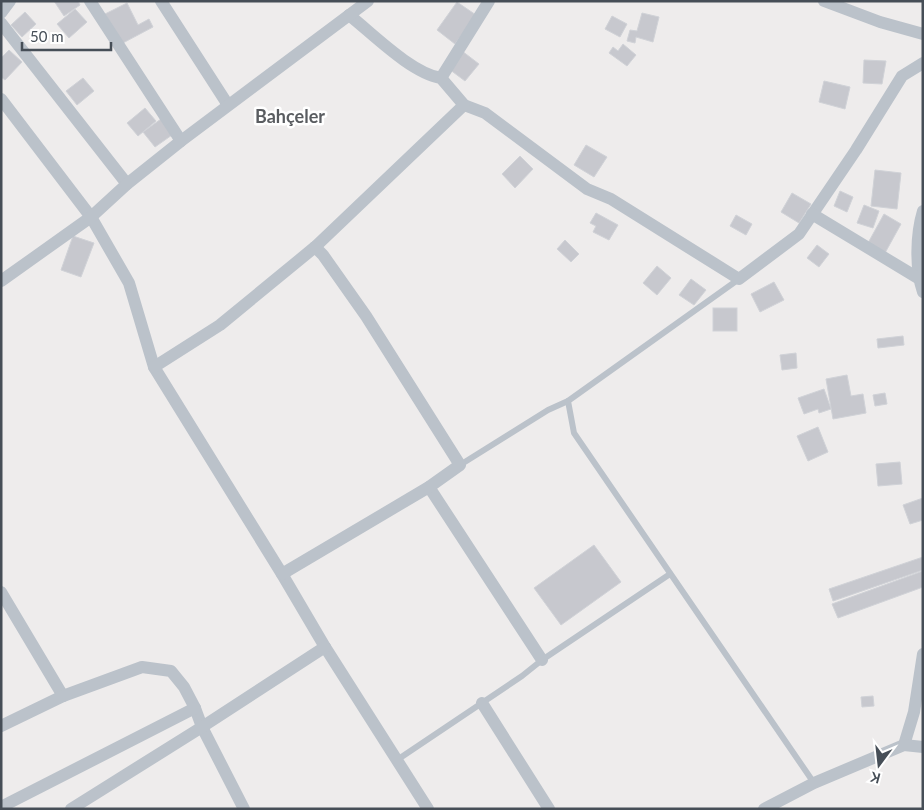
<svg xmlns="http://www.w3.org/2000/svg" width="924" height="810" font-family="Lato,sans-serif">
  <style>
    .building { fill: #c7c8ce; stroke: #d0d2d7 }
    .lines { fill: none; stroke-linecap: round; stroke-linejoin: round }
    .lane { stroke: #bbc2ca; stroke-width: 6 }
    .street { stroke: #bbc2ca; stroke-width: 12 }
    .labels { text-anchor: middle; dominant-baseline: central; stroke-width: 5; stroke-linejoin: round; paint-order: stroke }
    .district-label { font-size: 18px; font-weight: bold; fill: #595c60; stroke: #fff }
  </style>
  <rect width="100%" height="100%" fill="#eeecec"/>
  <g class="building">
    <path d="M 54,1 L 78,1 L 80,5 L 64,16 Z"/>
    <path d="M 457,2 L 476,15 L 455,44 L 437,30 Z"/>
    <path d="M 127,3 L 138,25 L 149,19 L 153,27 L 121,44 L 105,14 Z"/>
    <path d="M 75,9 L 87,22 L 69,38 L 57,24 Z"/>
    <path d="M 25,12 L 36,24 L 22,37 L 11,25 Z"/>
    <path d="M 642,13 L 659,17 L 653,42 L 636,37 L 635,43 L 627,41 L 630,30 L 637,31 Z"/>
    <path d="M 612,16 L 627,24 L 620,37 L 605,29 Z"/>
    <path d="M 623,44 L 636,55 L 627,66 L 609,53 L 613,47 L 618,51 Z"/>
    <path d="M 9,50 L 22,62 L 5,80 L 1,77 L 1,58 Z"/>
    <path d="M 462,51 L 479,64 L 465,81 L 449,69 Z"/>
    <path d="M 864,60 L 886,61 L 882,84 L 863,83 Z"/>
    <path d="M 83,78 L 94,91 L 77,105 L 66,91 Z"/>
    <path d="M 824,81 L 850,87 L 845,109 L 819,102 Z"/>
    <path d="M 145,108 L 156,121 L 138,136 L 127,123 Z"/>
    <path d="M 161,119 L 172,135 L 155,147 L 143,132 Z"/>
    <path d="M 586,145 L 607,157 L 594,177 L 574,165 Z"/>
    <path d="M 520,156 L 533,169 L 515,188 L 502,174 Z"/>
    <path d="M 875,170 L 901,173 L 897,209 L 871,206 Z"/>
    <path d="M 840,191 L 853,197 L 847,212 L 834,206 Z"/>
    <path d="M 792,193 L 811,204 L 799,223 L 781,212 Z"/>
    <path d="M 864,205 L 879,211 L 873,228 L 857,223 Z"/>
    <path d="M 596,213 L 618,225 L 609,240 L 593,232 L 596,226 L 590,223 Z"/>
    <path d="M 884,214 L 901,224 L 885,253 L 868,243 Z"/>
    <path d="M 736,215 L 752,224 L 746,235 L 730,226 Z"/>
    <path d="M 73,236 L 94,243 L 81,277 L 61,270 Z"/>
    <path d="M 565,240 L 579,254 L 571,262 L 557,249 Z"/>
    <path d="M 817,245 L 829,254 L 819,267 L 807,258 Z"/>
    <path d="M 657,266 L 671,278 L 657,295 L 643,283 Z"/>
    <path d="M 691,279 L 706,290 L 694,305 L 679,295 Z"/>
    <path d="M 774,282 L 784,300 L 760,312 L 751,294 Z"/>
    <rect x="713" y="308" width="24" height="23"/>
    <path d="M 903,336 L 904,345 L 878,348 L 877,339 Z"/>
    <path d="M 796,353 L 797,368 L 782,370 L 780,355 Z"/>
    <path d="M 847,375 L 851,396 L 863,394 L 866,413 L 833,419 L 826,379 Z"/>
    <path d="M 824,389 L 831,409 L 819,413 L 818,409 L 804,414 L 798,398 Z"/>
    <path d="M 885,393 L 887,404 L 875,406 L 873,395 Z"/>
    <path d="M 818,427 L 828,452 L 808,461 L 797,436 Z"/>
    <path d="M 900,462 L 902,484 L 878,486 L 876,464 Z"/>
    <path d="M 923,498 L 923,520 L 910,524 L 903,505 Z"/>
    <path d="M 594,545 L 621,582 L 561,625 L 534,588 Z"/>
    <path d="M 923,557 L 923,570 L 833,601 L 829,589 Z"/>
    <path d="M 923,571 L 923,587 L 838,618 L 832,604 Z"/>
    <path d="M 873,696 L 874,706 L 862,707 L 861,697 Z"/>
  </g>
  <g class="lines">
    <g class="lane">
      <path d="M 739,279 L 568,401 L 574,433 L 814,783"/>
      <path d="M 460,465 L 548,410 L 568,401"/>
      <path d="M 397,760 L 522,676 L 542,660 L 670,574"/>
    </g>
    <g class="street">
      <path d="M 90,1 L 181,141"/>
      <path d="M 161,1 L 228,105"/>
      <path d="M 824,1 L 880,22 L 923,34"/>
      <path d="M 1,13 L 10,1"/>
      <path d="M 349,15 C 373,34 411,73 441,78 L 464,105 L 485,113 L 587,189 L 611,199 L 739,279 L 799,234 L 856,150 L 902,76 L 923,63"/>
      <path d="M 1,23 L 127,184"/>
      <path d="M 441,78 L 489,1"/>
      <path d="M 1,99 L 91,217 L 129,283 L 154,367 L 282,574 L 325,647 L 428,809"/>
      <path d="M 923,211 C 916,234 915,269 923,292"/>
      <path d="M 812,214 L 918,278"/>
      <path d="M 1,281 L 91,217 L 127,184 L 181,141 L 368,1"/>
      <path d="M 154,367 L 220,325 L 315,247 L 464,105"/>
      <path d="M 429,487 L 542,660"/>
      <path d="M 282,574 L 429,487 L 460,465 L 366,316 L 323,255 L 315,247"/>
      <path d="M 1,592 L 63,696"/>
      <path d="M 482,703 L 549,809"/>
      <path d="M 1,726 L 63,696 L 142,667 L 171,671 L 184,687 L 195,708 L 202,727 L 244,809"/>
      <path d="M 904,745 L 914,712 L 923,654"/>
      <path d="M 1,807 L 195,708"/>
      <path d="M 71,809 L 202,727 L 325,647"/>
      <path d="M 764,809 L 814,783 L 904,745 L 923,747"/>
    </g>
  </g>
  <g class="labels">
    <g class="district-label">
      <text x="290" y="116">Bahçeler</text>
    </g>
  </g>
  <rect width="924" height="810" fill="none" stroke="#464e57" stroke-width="5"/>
  <g transform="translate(879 765) rotate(195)" stroke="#ffffff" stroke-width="4" paint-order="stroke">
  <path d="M0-4L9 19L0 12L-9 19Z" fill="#464e57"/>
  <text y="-8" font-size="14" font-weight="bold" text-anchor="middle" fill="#464e57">K</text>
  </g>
  <path d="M22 42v8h89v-8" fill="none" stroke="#464e57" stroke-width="2.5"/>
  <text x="30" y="42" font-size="15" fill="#464e57" stroke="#ffffff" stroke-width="4" paint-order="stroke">50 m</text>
</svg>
